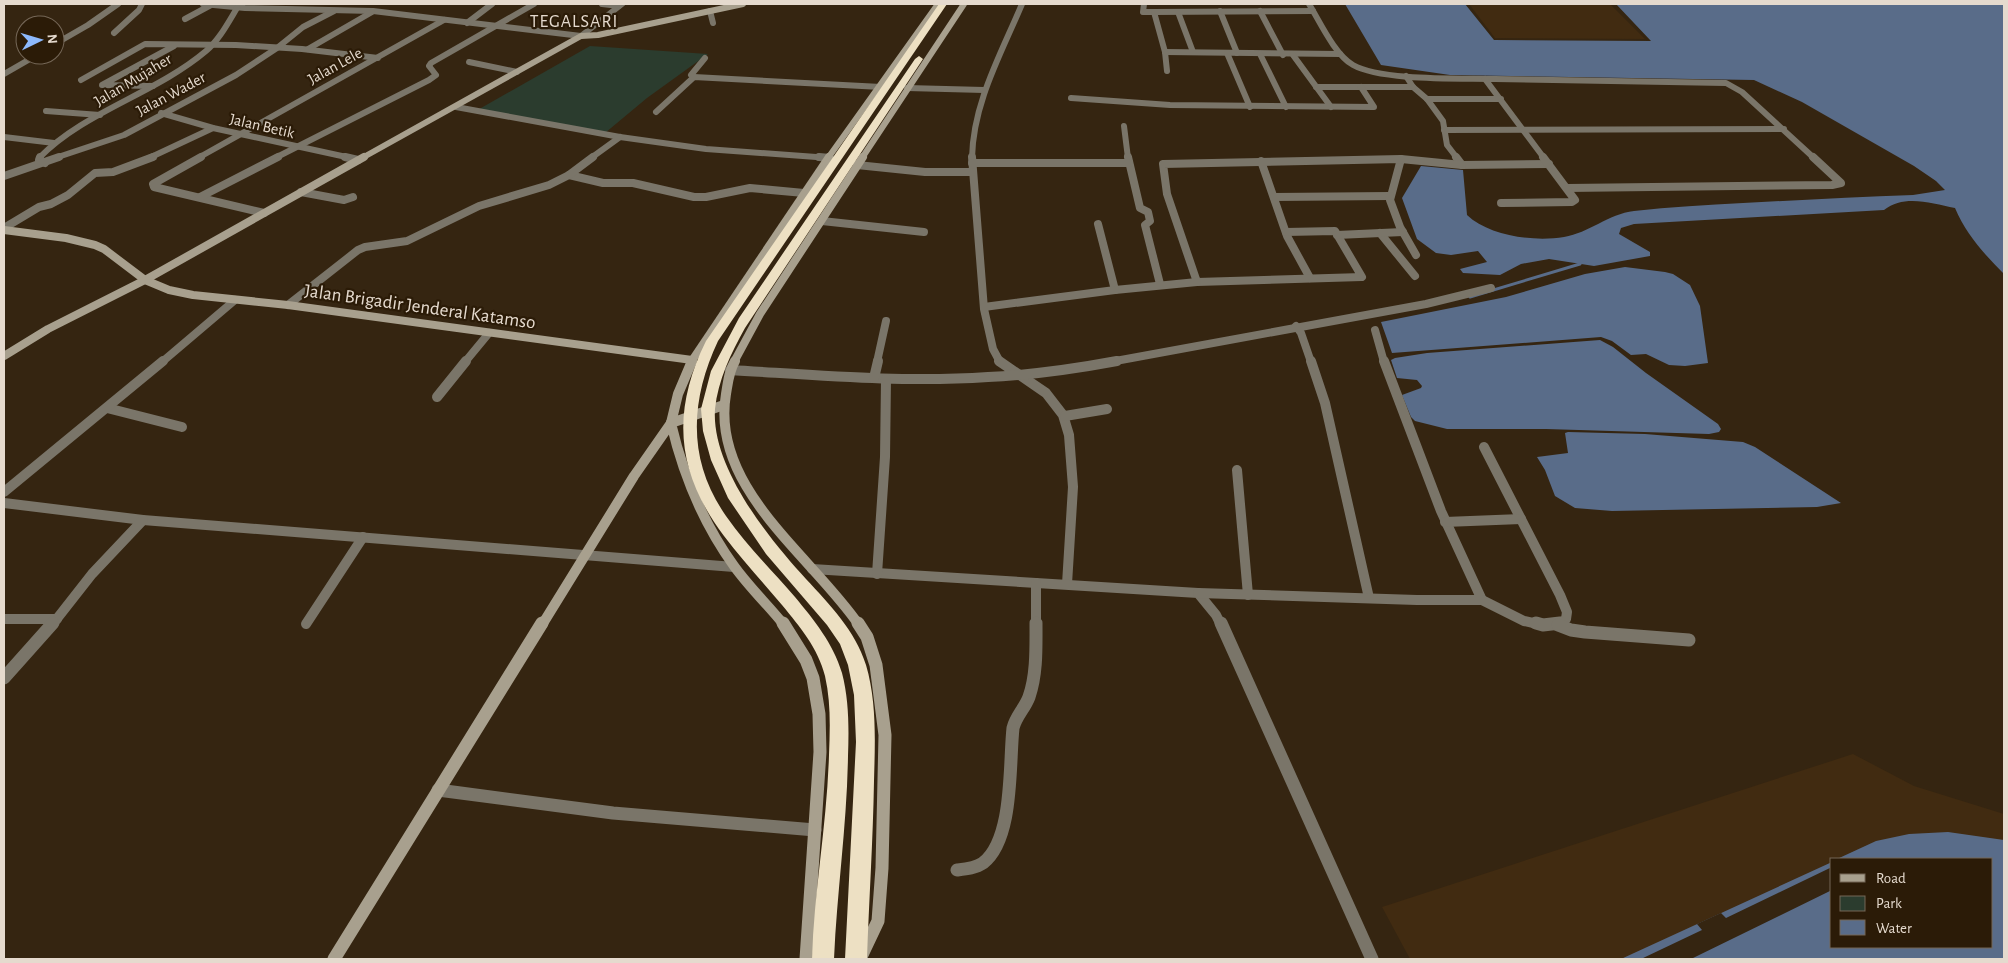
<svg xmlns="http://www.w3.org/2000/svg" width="2008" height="963" font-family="'Alegreya Sans',sans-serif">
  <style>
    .built { fill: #412b11; fill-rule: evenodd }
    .green { fill: #2b3c2e }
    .water { fill: #596c89 }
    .pier { fill: #352511 }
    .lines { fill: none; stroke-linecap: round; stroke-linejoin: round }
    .stream { stroke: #596c89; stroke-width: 3 }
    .street-far3 { stroke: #7a7569; stroke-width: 6 }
    .street-far2 { stroke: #7a7569; stroke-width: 8 }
    .street-far1 { stroke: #7a7569; stroke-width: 10 }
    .street { stroke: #7a7569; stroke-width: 13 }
    .secondary-far3 { stroke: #a8a08e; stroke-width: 6 }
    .secondary-far2 { stroke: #a8a08e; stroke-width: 8 }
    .secondary-far1 { stroke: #a8a08e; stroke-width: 10 }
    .secondary { stroke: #a8a08e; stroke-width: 13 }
    .highway { fill: #ede0c3; fill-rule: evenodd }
    .labels { text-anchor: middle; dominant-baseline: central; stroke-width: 4.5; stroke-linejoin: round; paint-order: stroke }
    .far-street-label { font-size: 16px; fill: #e5dace; stroke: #2b1b07 }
    .far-quarter-label { font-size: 18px; letter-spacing: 1px; fill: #e5dace; stroke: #2b1b07 }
    .street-label { font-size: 19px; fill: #e5dace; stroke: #2b1b07 }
  </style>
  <rect width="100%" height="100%" fill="#352511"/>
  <g class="built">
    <path d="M 1469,4 L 1610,4 L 1645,39 L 1495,38 Z"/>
    <path d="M 1853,754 L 1914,786 L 2004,814 L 2004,959 L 1410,959 L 1382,907 ZM 1832,859 L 1992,859 L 1992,947 L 1832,947 Z"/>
  </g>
  <path class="green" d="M 590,46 L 708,54 L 647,98 L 605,133 L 474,112 Z"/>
  <g class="water">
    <path d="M 1345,4 L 1465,4 L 1494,40 L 1651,41 L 1616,4 L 2004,4 L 2004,274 C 1984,254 1966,234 1955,208 C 1931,203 1904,194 1884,210 L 1634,224 L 1621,228 L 1619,234 L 1650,252 L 1650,256 L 1594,266 L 1549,259 L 1521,264 L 1500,275 L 1463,273 L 1460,269 L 1487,262 L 1478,251 L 1451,255 L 1436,253 L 1417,239 L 1402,198 L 1421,166 L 1463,170 L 1467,215 C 1489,236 1534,242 1564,237 C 1589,233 1608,214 1634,211 C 1670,207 1707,205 1743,203 C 1800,200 1857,197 1913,195 L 1945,190 L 1936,181 L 1914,166 L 1802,102 L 1754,80 L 1450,75 L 1381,65 Z"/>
    <path d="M 1625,267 L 1665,272 L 1673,274 L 1690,285 L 1700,306 L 1708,363 L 1685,366 L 1669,365 L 1646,354 L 1631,355 L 1612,341 L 1601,337 L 1392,353 L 1381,322 L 1506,297 L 1585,274 Z"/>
    <path d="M 1600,340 L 1613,347 L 1646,373 L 1718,424 L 1721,429 L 1719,432 L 1709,434 L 1546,429 L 1447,429 L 1415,421 L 1411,417 L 1402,395 L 1421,388 L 1422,386 L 1417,380 L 1397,378 L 1391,360 L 1395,358 L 1427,353 Z"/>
    <path d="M 1568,432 L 1645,434 L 1743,442 L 1755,447 L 1841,503 L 1817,507 L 1612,511 L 1575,508 L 1555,496 L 1545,470 L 1537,457 L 1568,453 L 1565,433 Z"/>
    <path d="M 1948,832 L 2004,840 L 2004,959 L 1621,959 L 1832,862 L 1832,947 L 1992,947 L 1992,859 L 1837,859 L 1876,841 L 1909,834 Z"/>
  </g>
  <path class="pier" d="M 1832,867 L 1832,890 L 1691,959 L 1641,959 L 1702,930 L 1697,924 L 1721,913 L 1726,918 Z"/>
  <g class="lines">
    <path class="stream" d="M 1470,297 L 1580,264"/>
    <g class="street-far3">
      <path d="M 203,4 L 245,8 L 373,11 L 581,36 L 622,4"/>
      <path d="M 602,4 L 619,6"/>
      <path d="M 1144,4 L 1143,12 L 1154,12"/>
      <path d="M 1309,4 C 1320,22 1335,55 1353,65 C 1381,81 1461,78 1495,79 C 1572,80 1649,82 1726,83 L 1742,92 L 1814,158"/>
      <path d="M 710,11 L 713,23"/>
      <path d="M 1220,11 L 1237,53"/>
      <path d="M 1260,11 L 1283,55"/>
      <path d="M 1178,12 L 1193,52"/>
      <path d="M 185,19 L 211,5"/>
      <path d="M 467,23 L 492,4"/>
      <path d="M 114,33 L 139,10 L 142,4"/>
      <path d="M 55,44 L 88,25 L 118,4"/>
      <path d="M 308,49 L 372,12"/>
      <path d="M 1165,52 L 1340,54"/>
      <path d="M 1227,53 L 1250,107"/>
      <path d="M 1260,54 L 1286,107"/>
      <path d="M 1293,55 L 1331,107"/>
      <path d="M 469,62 L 517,72"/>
      <path d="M 1167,71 L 1165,52 L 1154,12 L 1313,11"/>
      <path d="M 4,74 L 37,55"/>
      <path d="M 1406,76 L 1413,87 L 1427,99 L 1443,121 L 1447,145 L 1457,158"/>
      <path d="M 694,77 L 691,75 L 705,58"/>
      <path d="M 1485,79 L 1544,158"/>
      <path d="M 81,80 L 145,44 L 236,45 L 302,49 L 378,58"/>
      <path d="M 153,86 L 102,85 L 174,46"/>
      <path d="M 1316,87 L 1413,87"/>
      <path d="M 907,88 L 984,90"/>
      <path d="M 1071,98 L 1170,105 L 1374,107 L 1361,87"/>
      <path d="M 1427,99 L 1501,99"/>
      <path d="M 456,107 L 620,137 L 706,149 L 830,158"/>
      <path d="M 46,111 L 100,115"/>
      <path d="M 656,112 L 694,77 L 881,87"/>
      <path d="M 161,113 L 213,128 L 351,158"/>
      <path d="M 1124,126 L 1128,158"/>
      <path d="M 1444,130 L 1784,129"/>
      <path d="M 4,137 L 54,143"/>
      <path d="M 39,158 C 85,111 155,94 206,51 C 219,40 228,23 237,8"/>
      <path d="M 55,158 L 124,135 L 236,75 L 277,48 L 303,27 L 334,11"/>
      <path d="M 149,158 L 213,128"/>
      <path d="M 198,158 L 444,20"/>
      <path d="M 275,158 L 429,80 L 436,75 L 429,66 L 431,63 L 534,4"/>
      <path d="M 591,158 L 620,137"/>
      <path d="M 972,158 C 973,103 1001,54 1022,4"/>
    </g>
    <g class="street-far2">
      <path d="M 40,157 L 39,160 L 45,163"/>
      <path d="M 201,157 L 153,184 L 154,187 L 264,213"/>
      <path d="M 345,157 L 358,160"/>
      <path d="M 819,157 L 830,158"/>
      <path d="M 972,157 L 984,309 L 993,349 L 1000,362"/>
      <path d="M 1128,157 L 1140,208 L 1148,212 L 1150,221 L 1145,225 L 1160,284"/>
      <path d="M 1456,157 L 1462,165 L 1549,164"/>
      <path d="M 1401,159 L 1390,200 L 1400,227 L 1416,255"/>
      <path d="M 1261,161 L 1287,236 L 1310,278"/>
      <path d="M 972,163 L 1129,163"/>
      <path d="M 857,165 L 925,172 L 972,172"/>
      <path d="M 569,175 L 603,183 L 633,183 L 694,197 L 706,197 L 750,188 L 804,193"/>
      <path d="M 4,176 L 59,157"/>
      <path d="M 1567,188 L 1832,185 L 1841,183 L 1813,157"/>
      <path d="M 301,192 L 344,200 L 353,197"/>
      <path d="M 200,197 L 278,157"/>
      <path d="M 1274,197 L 1390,196"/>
      <path d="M 1501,203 L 1572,202 L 1575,200 L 1543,157"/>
      <path d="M 822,221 L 924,232"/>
      <path d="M 1098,224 L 1115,290"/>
      <path d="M 4,228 L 39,207 L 51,204 L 68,195 L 95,173 L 113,172 L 153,157"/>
      <path d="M 1286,232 L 1335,231 L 1362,277 L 1197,282 L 1167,194 L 1163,164 L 1401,159 L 1462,165"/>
      <path d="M 1380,233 L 1415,276"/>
      <path d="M 1337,235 L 1403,232"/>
      <path d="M 288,305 L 358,250 L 365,247 L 407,241 L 479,206 L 549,185 L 569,175 L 593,157"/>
      <path d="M 984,307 L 1115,290 L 1197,282"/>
      <path d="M 1296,326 L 1301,333 L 1311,362"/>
      <path d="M 1375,330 L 1384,362"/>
      <path d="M 162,362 L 235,300"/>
      <path d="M 465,362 L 489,333"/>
      <path d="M 877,362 L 886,321"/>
      <path d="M 1110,362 L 1426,304 L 1491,288"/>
    </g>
    <g class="street-far1">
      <path d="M 999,361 L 1046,393 L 1063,415 L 1069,435 L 1073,487 L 1067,584"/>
      <path d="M 1311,361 L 1325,403 L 1369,598"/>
      <path d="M 1384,361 L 1441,511 L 1482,600"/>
      <path d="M 730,370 C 816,375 902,383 988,377 C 1032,375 1074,369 1117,361"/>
      <path d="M 874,378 L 878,361"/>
      <path d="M 437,397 L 466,361"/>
      <path d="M 107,408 L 182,427"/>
      <path d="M 1065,416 L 1107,409"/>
      <path d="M 1484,447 L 1560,595 L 1567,612 L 1566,619 L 1558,625"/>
      <path d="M 1237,470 L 1248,595"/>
      <path d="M 4,492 L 163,361"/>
      <path d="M 4,503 L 143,520 L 734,567"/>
      <path d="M 1445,522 L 1521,519"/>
      <path d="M 812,569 L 1198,593 L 1216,615 L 1221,625"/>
      <path d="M 877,574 L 885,457 L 886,379"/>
      <path d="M 1036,583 L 1036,625"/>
      <path d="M 1198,593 L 1417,600 L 1482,600 L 1524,621 L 1542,625"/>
      <path d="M 4,619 L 57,619"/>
      <path d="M 306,624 L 363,537"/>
      <path d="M 52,625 L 92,574 L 143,520"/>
    </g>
    <g class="street">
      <path d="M 1221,623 L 1372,959"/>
      <path d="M 1536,623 L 1543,625 L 1560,623"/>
      <path d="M 1558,625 L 1571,630 L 1585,632 L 1689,640"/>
      <path d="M 4,678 L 53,623"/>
      <path d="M 438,790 L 613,813 L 815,830"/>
      <path d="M 957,870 C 966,869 976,868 983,863 C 1014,839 1009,764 1013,728 C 1016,716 1025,708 1029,697 C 1037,674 1036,647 1036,623"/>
    </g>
    <g class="secondary-far3">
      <path d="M 362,158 L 581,36 L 598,35 L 743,4"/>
      <path d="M 828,158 L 938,4"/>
      <path d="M 862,158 L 964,4"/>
    </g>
    <g class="secondary-far2">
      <path d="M 4,230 L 66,238 L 95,245 L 104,249 L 145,280 L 169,290 L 193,295 L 288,305 L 692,360"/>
      <path d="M 4,356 L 48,329 L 145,280 L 364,157"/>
      <path d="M 691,362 L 829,157"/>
      <path d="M 734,362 L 760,314 L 863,157"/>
    </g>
    <g class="secondary-far1">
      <path d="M 735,361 C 729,371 728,382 726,394 C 710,488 812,556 859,625"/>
      <path d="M 724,405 L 671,423 C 683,475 703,523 734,566 C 749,587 768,605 784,625"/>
      <path d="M 542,625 L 634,476 L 671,423 L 678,394 L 692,361"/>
    </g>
    <g class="secondary">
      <path d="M 783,623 L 806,660 L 813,678 L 819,714 L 820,752 L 806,959"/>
      <path d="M 858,623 L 867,637 L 876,665 L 885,735 L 882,868 L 878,921 L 860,959"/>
      <path d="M 334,959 L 542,623"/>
    </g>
    <g class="highway">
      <path d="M 939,4 L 947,4 L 718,341 C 690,401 687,460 726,516 C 746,545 772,570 795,597 C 814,620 833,643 842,673 C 849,700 849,728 848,756 C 847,824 837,891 834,959 L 812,959 C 814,891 827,824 829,755 C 830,729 831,702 825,676 C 818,648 800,627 782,605 C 763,582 742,560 724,536 C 676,472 671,412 706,341 Z"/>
      <path d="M 919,56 L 923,59 L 745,328 C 731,353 718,380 715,409 C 711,467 769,539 806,579 C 830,605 855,630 866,665 C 877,702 875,743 874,781 C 873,841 869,900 867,959 L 845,959 L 856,742 L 854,695 L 848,665 L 840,644 L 827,625 L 766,554 L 728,498 L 711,460 L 703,431 L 701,409 L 711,371 L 739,318 L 915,59 Z"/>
    </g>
  </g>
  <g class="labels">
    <g class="far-street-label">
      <text transform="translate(335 66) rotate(-29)">Jalan Lele</text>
      <text transform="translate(133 80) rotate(-31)">Jalan Mujaher</text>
      <text transform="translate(171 94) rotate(-28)">Jalan Wader</text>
      <text transform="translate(262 126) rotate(13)">Jalan Betik</text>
    </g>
    <g class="far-quarter-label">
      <text x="574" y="22">TEGALSARI</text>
    </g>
    <g class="street-label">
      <text transform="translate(420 307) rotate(8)">Jalan Brigadir Jenderal Katamso</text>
    </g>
  </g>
  <rect width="2008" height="963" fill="none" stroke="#e5dace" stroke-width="10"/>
  <rect x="1830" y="858" width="162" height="90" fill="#2b1b07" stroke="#756757"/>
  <rect x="1840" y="874" width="25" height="8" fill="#a8a08e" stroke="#756757"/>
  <text x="1876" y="883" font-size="15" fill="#e5dace">Road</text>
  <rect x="1840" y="896" width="25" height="15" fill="#2b3c2e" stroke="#756757"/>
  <text x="1876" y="908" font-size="15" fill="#e5dace">Park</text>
  <rect x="1840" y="920" width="25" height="15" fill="#596c89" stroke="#756757"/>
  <text x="1876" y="933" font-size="15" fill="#e5dace">Water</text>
  <g transform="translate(40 40) rotate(85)"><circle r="24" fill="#2b1b07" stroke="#756757"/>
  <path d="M0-4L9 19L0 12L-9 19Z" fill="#8db9fc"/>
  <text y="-8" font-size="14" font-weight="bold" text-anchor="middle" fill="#e5dace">N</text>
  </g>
</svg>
